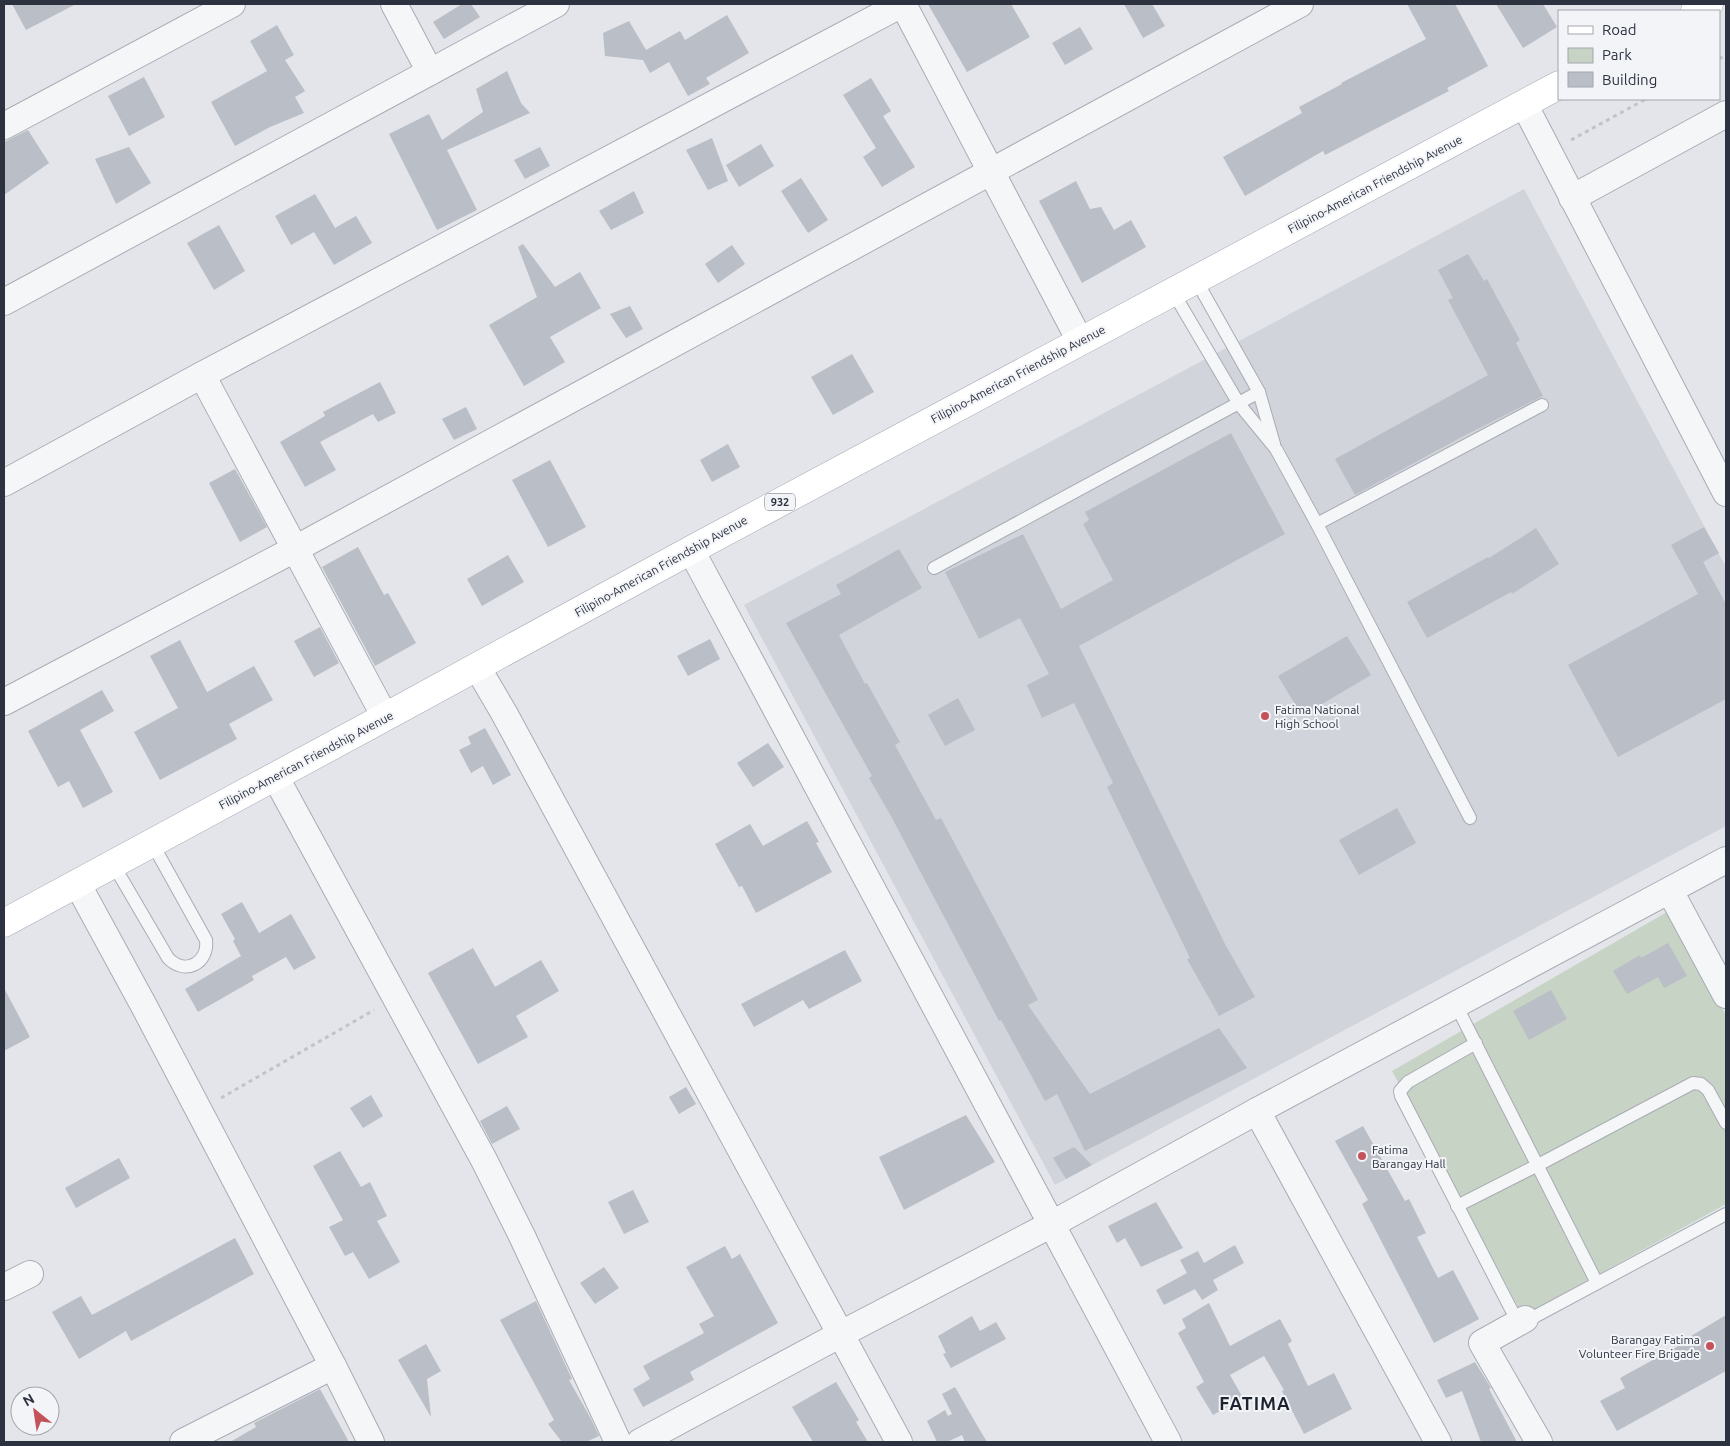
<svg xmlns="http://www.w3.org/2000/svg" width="1730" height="1446" font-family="Ubuntu,sans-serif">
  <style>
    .built { fill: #d1d4db }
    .green { fill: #c7d3c4 }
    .building { fill: #babec6 }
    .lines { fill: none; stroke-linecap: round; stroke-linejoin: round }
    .service-casing { stroke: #a8acb4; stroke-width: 14 }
    .minor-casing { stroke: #a8acb4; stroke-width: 28 }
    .primary-casing { stroke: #a3a9b4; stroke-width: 29 }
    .path { stroke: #c1c3c8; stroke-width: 3; stroke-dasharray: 4 4; stroke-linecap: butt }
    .service { stroke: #f5f6f8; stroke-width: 12 }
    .minor { stroke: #f5f6f8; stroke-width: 26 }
    .primary { stroke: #fff; stroke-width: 28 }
    .poi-dot { fill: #c4525b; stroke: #f2f4f7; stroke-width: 2 }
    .labels { text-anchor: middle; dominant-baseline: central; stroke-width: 4; stroke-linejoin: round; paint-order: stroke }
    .shield { fill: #f2f4f7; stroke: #676c77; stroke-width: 1 }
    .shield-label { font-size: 11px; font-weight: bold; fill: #2c3240 }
    .street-label { font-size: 12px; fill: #2c3240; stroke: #f2f4f7 }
    .poi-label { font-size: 12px; fill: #2c3240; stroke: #f2f4f7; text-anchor: start }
    .district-label { font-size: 18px; font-weight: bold; letter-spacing: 1px; fill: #1e2331; stroke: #f2f4f7 }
  </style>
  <rect width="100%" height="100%" fill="#e3e5ea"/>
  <path class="built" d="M 1524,189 L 1726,567 L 1726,826 L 1055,1185 L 744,605 Z"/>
  <path class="green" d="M 1667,912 L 1726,1015 L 1726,1204 L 1523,1316 L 1392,1071 Z"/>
  <g class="building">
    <path d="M 12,4 L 76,4 L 26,30 Z"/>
    <path d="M 462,4 L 471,4 L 480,17 L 444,39 L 433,22 Z"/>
    <path d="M 928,4 L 1011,4 L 1030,37 L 967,72 Z"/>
    <path d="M 1124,4 L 1152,4 L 1165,26 L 1143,38 Z"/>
    <path d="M 1407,4 L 1455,4 L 1488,66 L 1447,88 L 1449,91 L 1325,155 L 1323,151 L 1245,196 L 1223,157 L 1302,113 L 1299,107 L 1342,84 L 1341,83 L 1426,39 Z"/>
    <path d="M 1496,4 L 1543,4 L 1557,27 L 1523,48 Z"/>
    <path d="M 727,15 L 749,53 L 706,78 L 710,84 L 688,96 L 669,62 L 650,73 L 643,60 L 605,56 L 603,33 L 629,21 L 646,50 L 680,31 L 685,40 Z"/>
    <path d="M 277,25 L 294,55 L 285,60 L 305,91 L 295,97 L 304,113 L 270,127 L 235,146 L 211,102 L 267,71 L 250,41 Z"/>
    <path d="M 1080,27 L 1093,49 L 1065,65 L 1052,43 Z"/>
    <path d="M 507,71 L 521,103 L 530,113 L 447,150 L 477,210 L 437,230 L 389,134 L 429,114 L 442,140 L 483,112 L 476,89 Z"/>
    <path d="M 144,77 L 165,117 L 129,136 L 108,96 Z"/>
    <path d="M 871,78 L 891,111 L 883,116 L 915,167 L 882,187 L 863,157 L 876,148 L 843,95 Z"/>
    <path d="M 28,130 L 49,163 L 4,195 L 4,142 Z"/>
    <path d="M 712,138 L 728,181 L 708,190 L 686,150 Z"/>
    <path d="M 761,144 L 774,166 L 739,187 L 726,165 Z"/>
    <path d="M 129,147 L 151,183 L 116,204 L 95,159 Z"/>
    <path d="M 540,147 L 550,166 L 525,179 L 514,160 Z"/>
    <path d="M 801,178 L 828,220 L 808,233 L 781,191 Z"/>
    <path d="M 1076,181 L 1090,209 L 1101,207 L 1114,230 L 1131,220 L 1146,247 L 1082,283 L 1039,201 Z"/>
    <path d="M 634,191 L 644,213 L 611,230 L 599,211 Z"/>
    <path d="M 315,194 L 335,228 L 356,216 L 372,243 L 334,265 L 314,232 L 291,245 L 275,216 Z"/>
    <path d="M 219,225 L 245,271 L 214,290 L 187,243 Z"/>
    <path d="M 523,244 L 555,287 L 580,272 L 601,308 L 550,337 L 565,362 L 524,386 L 489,325 L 537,297 L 518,247 Z"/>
    <path d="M 732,245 L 745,264 L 718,283 L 705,264 Z"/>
    <path d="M 1468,254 L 1484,281 L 1487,279 L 1520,340 L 1516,343 L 1543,396 L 1460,438 L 1355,495 L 1335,459 L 1488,375 L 1448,300 L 1453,298 L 1438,270 Z"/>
    <path d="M 630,306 L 643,329 L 626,338 L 610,314 Z"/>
    <path d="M 852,354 L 874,392 L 833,415 L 811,377 Z"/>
    <path d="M 380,382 L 396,413 L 378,422 L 373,414 L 320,442 L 336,470 L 305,487 L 280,442 L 325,416 L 323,412 Z"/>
    <path d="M 466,407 L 477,429 L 454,440 L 442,419 Z"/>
    <path d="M 1231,433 L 1285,534 L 1079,646 L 1225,944 L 1255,997 L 1219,1016 L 1187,959 L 1190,958 L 1107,787 L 1113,783 L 1074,703 L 1042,718 L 1027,685 L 1049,674 L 1020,618 L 979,639 L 945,572 L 1023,534 L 1061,609 L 1113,580 L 1083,524 L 1089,520 L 1085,512 Z"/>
    <path d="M 728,444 L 740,467 L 712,482 L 700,460 Z"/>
    <path d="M 550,460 L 586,527 L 548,547 L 512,480 Z"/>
    <path d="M 235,469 L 267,527 L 240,542 L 209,483 Z"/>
    <path d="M 1704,527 L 1719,553 L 1703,562 L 1726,604 L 1726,699 L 1618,757 L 1568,665 L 1698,594 L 1671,545 Z"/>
    <path d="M 1536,528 L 1559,564 L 1512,594 L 1511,592 L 1427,638 L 1407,602 L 1488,557 L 1489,558 Z"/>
    <path d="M 358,547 L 384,595 L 388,593 L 416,643 L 375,666 L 322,567 Z"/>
    <path d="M 899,549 L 922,588 L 839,635 L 865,684 L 867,683 L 900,742 L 895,745 L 936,820 L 941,818 L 1038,1000 L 1028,1005 L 1090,1094 L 1219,1028 L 1247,1068 L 1085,1151 L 1057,1094 L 1045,1101 L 1001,1020 L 999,1021 L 891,816 L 869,778 L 872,776 L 786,623 L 841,594 L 836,585 Z"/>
    <path d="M 508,555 L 524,582 L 482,606 L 467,579 Z"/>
    <path d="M 320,627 L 339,663 L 314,677 L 294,641 Z"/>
    <path d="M 1347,636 L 1371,675 L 1302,716 L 1278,676 Z"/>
    <path d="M 710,639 L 720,659 L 688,676 L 677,656 Z"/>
    <path d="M 180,640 L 207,692 L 254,666 L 273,700 L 229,724 L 237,739 L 160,780 L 134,732 L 178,708 L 150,656 Z"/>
    <path d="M 102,690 L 114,711 L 80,730 L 113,792 L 83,808 L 69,781 L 58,787 L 28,731 Z"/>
    <path d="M 958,698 L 975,730 L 945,746 L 928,715 Z"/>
    <path d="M 485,728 L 511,775 L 493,785 L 483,766 L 471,773 L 459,750 L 471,744 L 468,737 Z"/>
    <path d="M 768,743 L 784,767 L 753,787 L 737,763 Z"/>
    <path d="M 1397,808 L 1416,843 L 1359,875 L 1339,840 Z"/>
    <path d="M 807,821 L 819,842 L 816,843 L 832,872 L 756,913 L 742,886 L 739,887 L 715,844 L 750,824 L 763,846 Z"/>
    <path d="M 242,902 L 259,933 L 291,914 L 316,958 L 294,970 L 286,957 L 252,976 L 254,980 L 198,1012 L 185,989 L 241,956 L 233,941 L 235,939 L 221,914 Z"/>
    <path d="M 1668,943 L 1687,976 L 1664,988 L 1658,977 L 1627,994 L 1613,971 L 1640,955 L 1641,958 Z"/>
    <path d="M 473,948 L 495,987 L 541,960 L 559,991 L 516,1016 L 528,1037 L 478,1064 L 428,973 Z"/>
    <path d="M 845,950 L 862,981 L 809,1009 L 803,1000 L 754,1027 L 741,1004 Z"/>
    <path d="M 4,988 L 30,1037 L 4,1051 Z"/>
    <path d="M 1551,990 L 1567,1019 L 1529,1040 L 1513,1011 Z"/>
    <path d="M 686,1087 L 696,1104 L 679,1114 L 669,1097 Z"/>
    <path d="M 371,1095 L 383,1116 L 363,1128 L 350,1108 Z"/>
    <path d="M 507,1106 L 520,1129 L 492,1144 L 480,1121 Z"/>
    <path d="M 966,1115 L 995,1162 L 904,1210 L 879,1157 Z"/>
    <path d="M 1363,1126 L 1405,1201 L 1409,1199 L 1426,1233 L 1417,1237 L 1438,1278 L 1453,1270 L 1479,1319 L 1434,1343 L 1362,1204 L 1368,1200 L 1335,1141 Z"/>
    <path d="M 1074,1147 L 1092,1165 L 1066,1179 L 1053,1158 Z"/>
    <path d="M 340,1151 L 361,1187 L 370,1182 L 387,1216 L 377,1221 L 400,1262 L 369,1279 L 353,1252 L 345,1256 L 329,1227 L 343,1220 L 313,1166 Z"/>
    <path d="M 119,1158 L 130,1178 L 76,1208 L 65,1188 Z"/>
    <path d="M 633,1190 L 649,1222 L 624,1234 L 608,1202 Z"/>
    <path d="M 1156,1202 L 1183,1248 L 1141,1267 L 1125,1238 L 1117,1243 L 1108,1226 Z"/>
    <path d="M 235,1238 L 254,1274 L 131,1341 L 126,1331 L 79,1359 L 52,1312 L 81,1296 L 92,1315 Z"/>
    <path d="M 1235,1245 L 1244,1263 L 1213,1280 L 1218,1290 L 1202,1300 L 1195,1289 L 1164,1305 L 1156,1290 L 1187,1273 L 1180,1260 L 1198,1251 L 1204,1263 Z"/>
    <path d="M 725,1246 L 732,1259 L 740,1254 L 778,1323 L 690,1372 L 694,1380 L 643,1407 L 633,1389 L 650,1379 L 643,1366 L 704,1333 L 699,1324 L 714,1316 L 686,1267 Z"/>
    <path d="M 604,1267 L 619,1288 L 595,1304 L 580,1283 Z"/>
    <path d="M 536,1301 L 572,1379 L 569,1380 L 590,1417 L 599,1436 L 586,1442 L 562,1442 L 548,1424 L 554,1420 L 500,1320 Z"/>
    <path d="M 1209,1303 L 1230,1346 L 1280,1319 L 1292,1341 L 1288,1344 L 1308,1386 L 1334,1373 L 1352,1409 L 1304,1434 L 1282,1391 L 1284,1390 L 1264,1356 L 1230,1375 L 1243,1398 L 1213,1415 L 1196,1387 L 1204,1382 L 1178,1333 L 1186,1328 L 1182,1319 Z"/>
    <path d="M 1726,1315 L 1726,1371 L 1617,1431 L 1600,1401 L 1625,1388 L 1620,1378 L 1682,1344 L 1681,1342 Z"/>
    <path d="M 972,1316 L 980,1331 L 996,1322 L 1006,1339 L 951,1368 L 943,1354 L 946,1353 L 938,1336 Z"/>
    <path d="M 426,1344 L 441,1371 L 427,1379 L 431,1417 L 398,1360 Z"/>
    <path d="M 1475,1362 L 1491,1388 L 1489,1389 L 1517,1442 L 1481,1442 L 1462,1391 L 1446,1398 L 1437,1380 Z"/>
    <path d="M 836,1382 L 859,1420 L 856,1422 L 868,1442 L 813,1442 L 792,1407 Z"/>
    <path d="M 955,1387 L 978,1427 L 987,1442 L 965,1442 L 962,1435 L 947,1442 L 937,1442 L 927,1421 L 945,1410 L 948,1416 L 952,1414 L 942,1394 Z"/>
    <path d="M 320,1389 L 349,1442 L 230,1442 L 256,1427 L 254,1423 Z"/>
  </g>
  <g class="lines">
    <g class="service-casing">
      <g id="service">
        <path d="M 1196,280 L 1259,392 L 1274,444"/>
        <path d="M 1173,292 L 1239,404 L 1276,449 L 1317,524 L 1470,818"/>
        <path d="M 1317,524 L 1542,405"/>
        <path d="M 934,568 L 1259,392"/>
        <path d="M 113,864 L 168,958 C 185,976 209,963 206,940 L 152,843"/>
        <path d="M 1456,1005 L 1597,1283"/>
        <path d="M 1476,1043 L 1408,1082 L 1400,1091 L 1401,1096 L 1513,1313 C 1520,1319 1524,1320 1534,1317 L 1726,1214"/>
        <path d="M 1457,1206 L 1538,1165 L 1693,1083 L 1701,1084 L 1708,1090 L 1726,1123"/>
      </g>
    </g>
    <g class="minor-casing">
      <g id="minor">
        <path d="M 394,4 L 430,72"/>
        <path d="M 903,4 L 1080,341"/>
        <path d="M 1524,104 L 1726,493"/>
        <path d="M 4,126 L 232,4"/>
        <path d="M 1572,198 L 1726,114"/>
        <path d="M 4,302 L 556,4"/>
        <path d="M 202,375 L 385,717"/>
        <path d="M 4,483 L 202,375 L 902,4"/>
        <path d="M 691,550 L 1168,1442"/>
        <path d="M 477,667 L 504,713 L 899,1442"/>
        <path d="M 4,702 L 295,549 L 1300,4"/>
        <path d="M 275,776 L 484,1160 L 522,1236 L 618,1442"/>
        <path d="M 77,883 L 144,1006 L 333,1366 L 371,1442"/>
        <path d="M 1670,891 L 1726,995"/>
        <path d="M 1257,1111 L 1438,1442"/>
        <path d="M 4,1287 L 30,1274"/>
        <path d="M 1525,1319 L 1482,1343 L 1539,1442"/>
        <path d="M 183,1442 L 333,1366"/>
        <path d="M 640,1442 L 841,1334 L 1052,1224 L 1257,1111 L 1726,860"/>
      </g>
    </g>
    <g class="primary-casing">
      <g id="primary">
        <path d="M 1695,11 L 1709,4"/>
        <path d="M 4,923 L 385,717 L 691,550 L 1559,85"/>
      </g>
    </g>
    <g class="path">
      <path d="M 1719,59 L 1726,55"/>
      <path d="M 1571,140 L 1646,99"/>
      <path d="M 221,1098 L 374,1010"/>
    </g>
    <use href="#service" class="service"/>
    <use href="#minor" class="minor"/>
    <use href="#primary" class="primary"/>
  </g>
  <g class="poi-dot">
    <circle cx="1265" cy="716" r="5"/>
    <circle cx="1362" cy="1156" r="5"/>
    <circle cx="1710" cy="1346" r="5"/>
  </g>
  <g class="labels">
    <rect class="shield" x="765" y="493.5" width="30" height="17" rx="4"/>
    <g class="shield-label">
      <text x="780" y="502">932</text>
    </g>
    <g class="street-label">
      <text transform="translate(1375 184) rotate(-28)">Filipino-American Friendship Avenue</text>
      <text transform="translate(1018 374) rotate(-28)">Filipino-American Friendship Avenue</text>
      <text transform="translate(661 566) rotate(-29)">Filipino-American Friendship Avenue</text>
      <text transform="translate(306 760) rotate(-28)">Filipino-American Friendship Avenue</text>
    </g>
    <g class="poi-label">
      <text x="1275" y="709">Fatima National<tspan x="1275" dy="14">High School</tspan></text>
      <text x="1372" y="1149">Fatima<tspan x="1372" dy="14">Barangay Hall</tspan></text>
      <text x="1700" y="1339" text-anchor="end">Barangay Fatima<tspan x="1700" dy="14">Volunteer Fire Brigade</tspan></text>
    </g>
    <g class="district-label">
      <text x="1255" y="1403">FATIMA</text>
    </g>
  </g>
  <rect width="1730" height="1446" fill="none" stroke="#2c3240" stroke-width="10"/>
  <rect x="1558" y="10" width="162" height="90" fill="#f2f4f7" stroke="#a3a6ae"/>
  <rect x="1568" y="26" width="25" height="8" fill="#ffffff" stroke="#a3a6ae"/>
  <text x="1602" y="35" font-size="15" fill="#2c3240">Road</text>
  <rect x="1568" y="48" width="25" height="15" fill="#c7d3c4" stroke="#a3a6ae"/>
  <text x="1602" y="60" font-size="15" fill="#2c3240">Park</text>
  <rect x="1568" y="72" width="25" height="15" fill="#babec6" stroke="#a3a6ae"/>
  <text x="1602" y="85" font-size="15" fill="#2c3240">Building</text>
  <g transform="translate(35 1411) rotate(330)"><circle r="24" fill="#f2f4f7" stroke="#a3a6ae"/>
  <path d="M0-4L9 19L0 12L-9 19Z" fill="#c4525b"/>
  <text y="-8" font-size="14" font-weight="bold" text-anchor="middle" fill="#2c3240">N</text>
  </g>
</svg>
